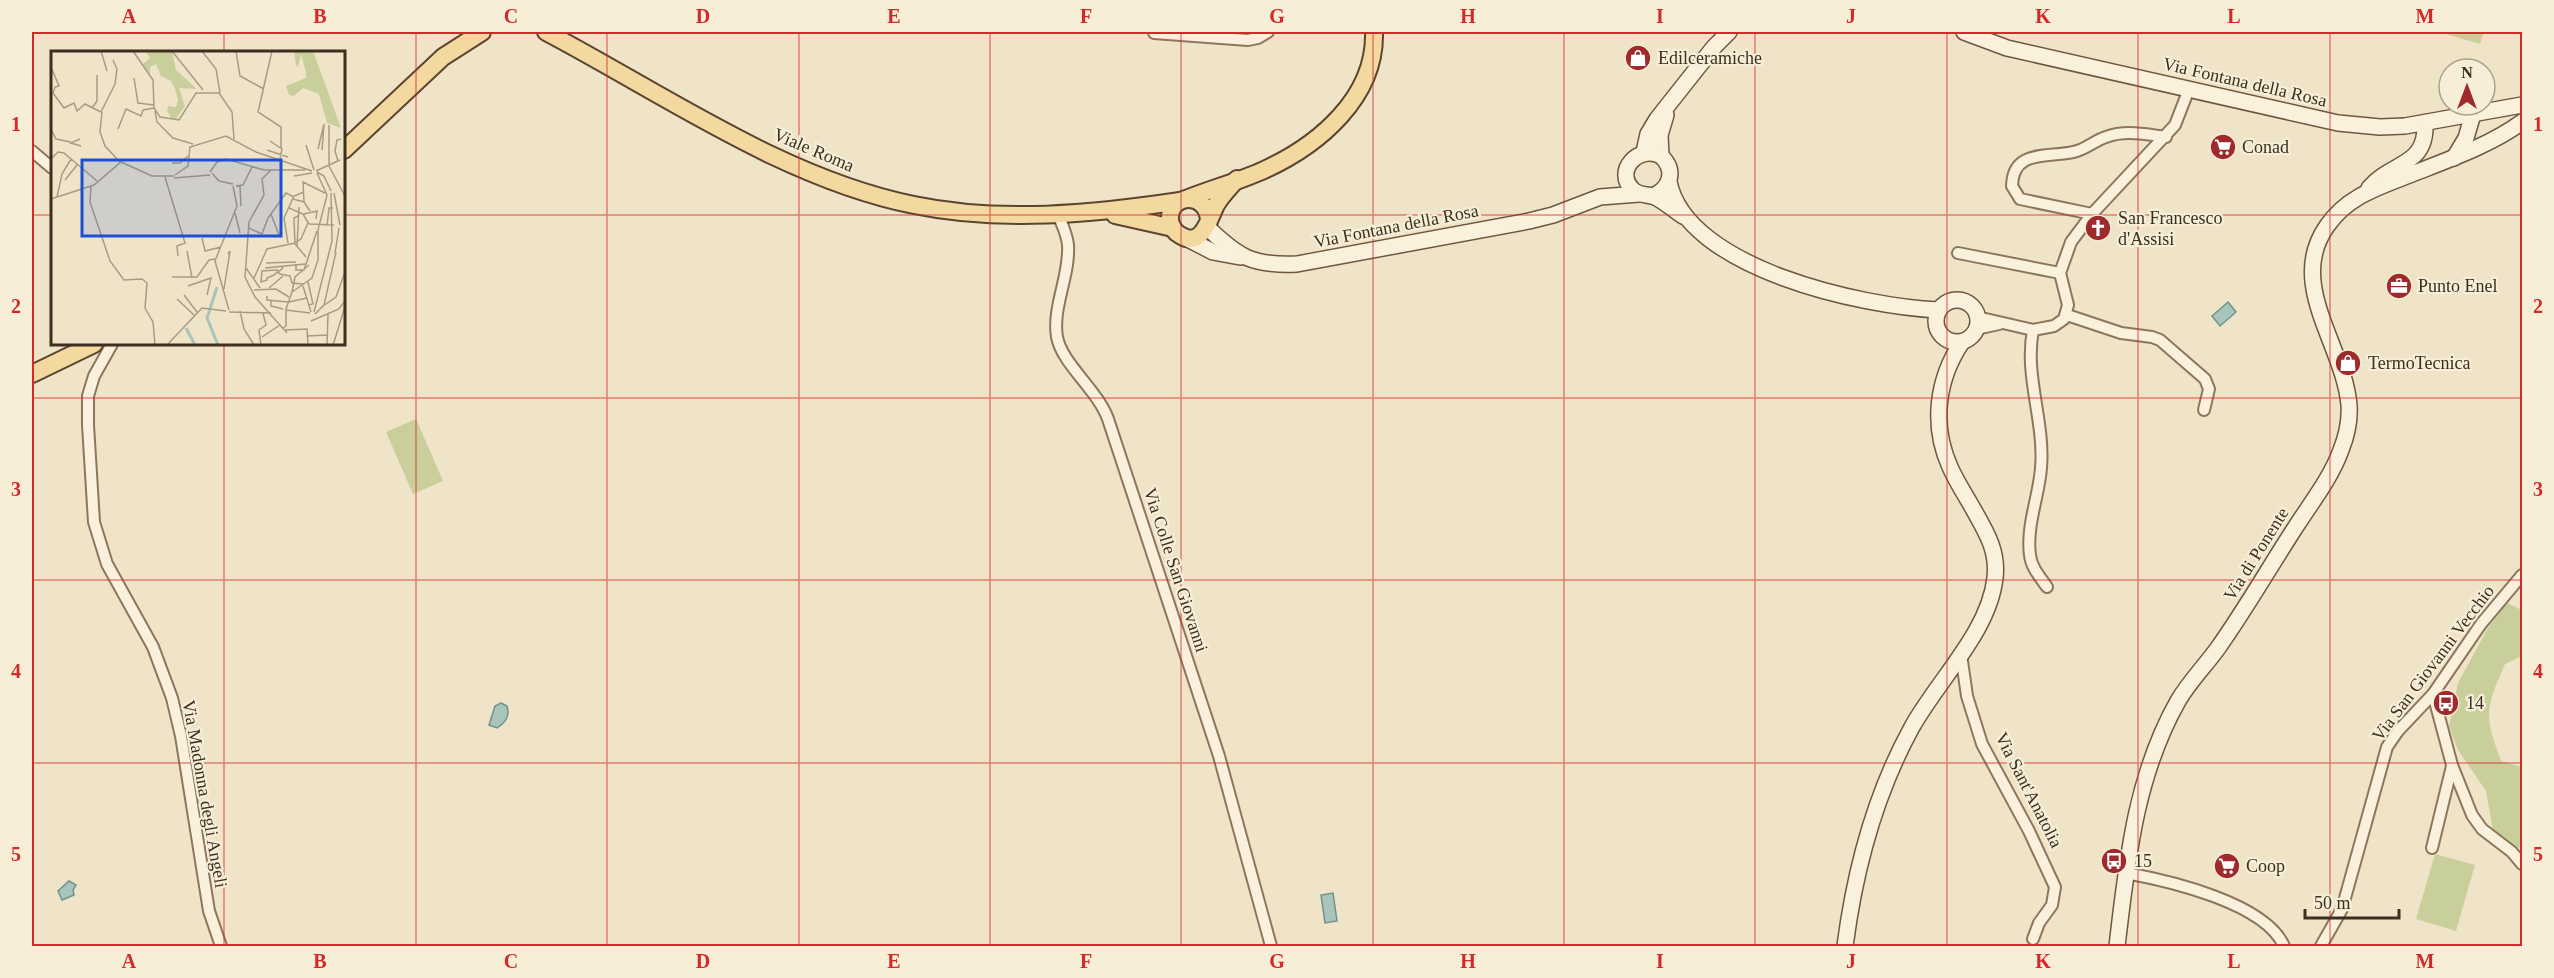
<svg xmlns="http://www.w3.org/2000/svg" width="2554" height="978" font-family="Georgia,serif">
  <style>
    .green { fill: #c9cf9b }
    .water { fill: #a9c4bc; stroke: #6f938a; stroke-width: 1.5 }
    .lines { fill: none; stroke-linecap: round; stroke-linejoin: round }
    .street-casing { stroke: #8d765c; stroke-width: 14 }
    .secondary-casing { stroke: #6f573f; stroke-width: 18 }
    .primary-casing { stroke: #5b4430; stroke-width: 20 }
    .street { stroke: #faf1dc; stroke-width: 10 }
    .secondary { stroke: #faf1dc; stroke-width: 15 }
    .primary { stroke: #f3d9a0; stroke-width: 16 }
    .grid { fill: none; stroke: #d62828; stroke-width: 1.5; stroke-opacity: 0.55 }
    .labels { text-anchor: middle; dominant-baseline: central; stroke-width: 4.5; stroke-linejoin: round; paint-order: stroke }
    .poi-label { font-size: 18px; fill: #3d2e20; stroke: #f7eed8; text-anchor: start }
    .street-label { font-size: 18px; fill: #3d2e20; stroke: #f7eed8 }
    .inset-river { fill: none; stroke: #a9c4bc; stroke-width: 3 }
    .inset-road { fill: none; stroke: #a89b85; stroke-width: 1.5 }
    .view { fill: #1d4ed8; fill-opacity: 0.15; stroke: #1d4ed8; stroke-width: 3 }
    .inset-edge { fill: none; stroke: #3d2e20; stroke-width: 3 }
    .neatline { fill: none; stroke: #d62828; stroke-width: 2 }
    .grid-label { font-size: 20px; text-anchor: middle; font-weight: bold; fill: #d62828 }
  </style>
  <rect width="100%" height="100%" fill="#f0e4c8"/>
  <g class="green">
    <path d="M 2439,32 L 2484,32 L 2480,44 Z"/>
    <path d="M 416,419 L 443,481 L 413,494 L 386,432 Z"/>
    <path d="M 2507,603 L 2522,610 L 2522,656 L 2505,664 C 2485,710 2484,714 2501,761 L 2522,767 L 2522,848 L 2515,847 L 2493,831 L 2486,791 L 2458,750 L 2449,726 L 2458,683 L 2488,628 Z"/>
    <path d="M 2435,854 L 2475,865 L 2456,931 L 2416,919 Z"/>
  </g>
  <g class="water">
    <path d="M 2228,302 L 2236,312 L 2220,326 L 2212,316 Z"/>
    <path d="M 501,703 L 507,706 C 510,716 506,722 497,728 L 489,725 L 495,706 Z"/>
    <path d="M 69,881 L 76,885 L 73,890 L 74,895 L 62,900 L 58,891 Z"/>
    <path d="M 1333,893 L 1337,921 L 1325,923 L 1321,895 Z"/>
  </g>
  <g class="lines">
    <g class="street-casing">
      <g id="street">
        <path d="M 1154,33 L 1248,40 L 1258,38 L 1268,32"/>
        <path d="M 32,151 L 52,168"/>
        <path d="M 1058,214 C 1062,225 1067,234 1068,245 C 1070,276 1052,307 1057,337 C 1062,364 1097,389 1108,419 L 1219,756 L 1271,946"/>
        <path d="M 2092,214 L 2020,199 L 2012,186 C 2013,147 2051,159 2077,151 C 2087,148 2096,140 2106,137 C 2124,130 2147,134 2166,137"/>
        <path d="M 1958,253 L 2060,273"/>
        <path d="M 2067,315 L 2121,333 L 2152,337 L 2160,340 L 2205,379 L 2209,389 L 2204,410"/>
        <path d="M 1977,317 L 2033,330 L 2054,326 L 2064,319 L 2068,305 L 2060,273 L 2071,242 L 2092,214 L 2175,125 L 2189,89"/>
        <path d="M 1976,329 L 1999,324"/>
        <path d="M 2033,330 C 2024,376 2045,421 2041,468 C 2039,496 2026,526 2030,555 C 2031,567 2040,577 2047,587"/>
        <path d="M 112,344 L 94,376 L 88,396 L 88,425 L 94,522 L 107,564 L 153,647 L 172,698 L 181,736 L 209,911 L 221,946"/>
        <path d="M 1961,654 L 1967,696 L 1982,744 L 2029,831 L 2055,887 L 2052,905 L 2039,923 L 2033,939"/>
        <path d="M 2433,694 L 2452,765 L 2472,815 L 2482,829 L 2512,852 L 2522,864"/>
        <path d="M 2432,848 L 2452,766"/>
        <path d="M 2126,873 C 2170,881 2265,903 2284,946"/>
        <path d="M 2321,946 L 2342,909 L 2387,747 L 2398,731 L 2433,694 L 2481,624 L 2522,575"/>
      </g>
    </g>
    <g class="secondary-casing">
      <g id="secondary">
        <path d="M 1964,32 L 2007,48 L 2338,123 L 2380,127 L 2405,126 L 2522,105"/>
        <path d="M 1644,152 L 1648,134 L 1657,119 L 1714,47 L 1729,32"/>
        <path d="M 1661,156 L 1660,135 L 1666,115"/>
        <path d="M 2454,158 L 2466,138 L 2473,114"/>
        <path d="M 1669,182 C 1687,269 1864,307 1939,310"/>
        <path d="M 2369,188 C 2392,161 2427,167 2425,123"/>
        <path d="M 1653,196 C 1671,188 1676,170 1661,156 C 1639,144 1613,171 1633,190 C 1640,196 1648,194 1655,197 C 1665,202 1674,210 1683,216"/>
        <path d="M 1207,227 C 1238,257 1252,266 1297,264 L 1529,221 L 1553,215 L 1600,197 L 1639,194"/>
        <path d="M 1184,237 L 1213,252 L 1240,257"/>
        <circle cx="1957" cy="321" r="21"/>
        <path d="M 1845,946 C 1855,869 1874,796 1912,727 C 1938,680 1989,632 1995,578 C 1998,553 1988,535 1976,514 C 1968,499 1957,483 1950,467 C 1931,425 1937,379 1962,342"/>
        <path d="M 2117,946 C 2127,862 2135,777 2178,701 C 2189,682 2205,666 2218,648 C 2245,610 2269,568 2295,528 C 2311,503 2331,478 2341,450 C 2347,435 2350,420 2349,405 C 2344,345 2286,284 2327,226 C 2349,194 2383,186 2417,172 C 2453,158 2492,144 2522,122"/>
      </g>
    </g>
    <g class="primary-casing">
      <g id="primary">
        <path d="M 546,32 C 662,93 784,179 914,205 C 1001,223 1093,214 1180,201"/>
        <path d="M 344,150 L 443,57 L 482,32"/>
        <path d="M 1186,199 C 1211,189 1240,181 1264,170 C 1319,145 1376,97 1374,32"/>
        <path d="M 1115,215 L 1173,228"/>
        <path d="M 1209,221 C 1208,191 1168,193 1170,220 C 1171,226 1174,232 1180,235 C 1202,249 1209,219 1216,205 C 1221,196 1230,187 1237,179"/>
        <path d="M 32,374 L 94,344"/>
      </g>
    </g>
    <use href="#street" class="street"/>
    <use href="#secondary" class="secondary"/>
    <use href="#primary" class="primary"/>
  </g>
  <path class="grid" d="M 224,32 L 224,52M 416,32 L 416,946M 607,32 L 607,946M 799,32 L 799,946M 990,32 L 990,946M 1181,32 L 1181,946M 1373,32 L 1373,946M 1564,32 L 1564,946M 1755,32 L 1755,946M 1947,32 L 1947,946M 2138,32 L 2138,946M 2330,32 L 2330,946M 32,215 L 52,215M 344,215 L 2522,215M 224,344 L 224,946M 32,398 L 2522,398M 32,580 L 2522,580M 32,763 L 2522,763"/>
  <defs>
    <g id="shop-disc" transform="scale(1.35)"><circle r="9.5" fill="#9e2a2b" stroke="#f7eed8"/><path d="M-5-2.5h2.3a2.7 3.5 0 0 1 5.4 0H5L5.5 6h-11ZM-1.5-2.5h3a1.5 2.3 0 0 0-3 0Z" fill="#fff"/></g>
    <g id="supermarket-disc" transform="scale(1.35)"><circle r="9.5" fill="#9e2a2b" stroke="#f7eed8"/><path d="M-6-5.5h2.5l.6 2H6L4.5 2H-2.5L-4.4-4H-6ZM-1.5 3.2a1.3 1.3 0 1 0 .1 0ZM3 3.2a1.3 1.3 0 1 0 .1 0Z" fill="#fff"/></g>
    <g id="church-disc" transform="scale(1.35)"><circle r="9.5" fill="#9e2a2b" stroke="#f7eed8"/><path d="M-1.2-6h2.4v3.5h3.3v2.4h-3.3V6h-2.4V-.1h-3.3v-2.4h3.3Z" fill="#fff"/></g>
    <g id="office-disc" transform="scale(1.35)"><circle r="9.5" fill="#9e2a2b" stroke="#f7eed8"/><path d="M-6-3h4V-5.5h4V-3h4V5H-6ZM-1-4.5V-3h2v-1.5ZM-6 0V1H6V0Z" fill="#fff"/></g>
    <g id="bus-disc" transform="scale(1.35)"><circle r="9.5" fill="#9e2a2b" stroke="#f7eed8"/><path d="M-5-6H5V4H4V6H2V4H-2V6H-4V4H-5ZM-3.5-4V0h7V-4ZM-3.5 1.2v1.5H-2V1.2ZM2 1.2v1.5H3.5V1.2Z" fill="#fff"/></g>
  </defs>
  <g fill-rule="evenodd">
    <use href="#shop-disc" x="1638" y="58"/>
    <use href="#supermarket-disc" x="2223" y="147"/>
    <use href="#church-disc" x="2098" y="228"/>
    <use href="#office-disc" x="2399" y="286"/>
    <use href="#shop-disc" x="2348" y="363"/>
    <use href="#bus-disc" x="2446" y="703"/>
    <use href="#bus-disc" x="2114" y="861"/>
    <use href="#supermarket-disc" x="2227" y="866"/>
  </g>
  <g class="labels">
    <g class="poi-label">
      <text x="1658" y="58">Edilceramiche</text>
      <text x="2242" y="147">Conad</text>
      <text x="2118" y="218">San Francesco<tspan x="2118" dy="21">d'Assisi</tspan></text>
      <text x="2418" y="286">Punto Enel</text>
      <text x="2368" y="363">TermoTecnica</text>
      <text x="2466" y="703">14</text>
      <text x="2134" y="861">15</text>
      <text x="2246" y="866">Coop</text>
    </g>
    <g class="street-label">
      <text transform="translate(2245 82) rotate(13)">Via Fontana della Rosa</text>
      <text transform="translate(814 150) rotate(23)">Viale Roma</text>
      <text transform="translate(1396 226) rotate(-11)">Via Fontana della Rosa</text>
      <text transform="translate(2256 554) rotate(-58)">Via di Ponente</text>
      <text transform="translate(1176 570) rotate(72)">Via Colle San Giovanni</text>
      <text transform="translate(2433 663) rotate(-53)">Via San Giovanni Vecchio</text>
      <text transform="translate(2029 790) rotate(63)">Via Sant'Anatolia</text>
      <text transform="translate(205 794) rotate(80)">Via Madonna degli Angeli</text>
    </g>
  </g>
  <g transform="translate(51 51)">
    <rect width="294" height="294" fill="#f0e4c8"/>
    <path d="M 94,0 L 121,0 L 125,19 L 146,38 L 128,37 L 134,55 L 125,68 L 120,68 L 116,59 L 117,55 L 125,56 L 127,49 L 124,38 L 120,30 L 110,25 L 105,13 L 99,16 L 99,23 L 92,13 L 99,7 ZM 243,0 L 262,0 L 290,77 L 276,72 L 268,43 L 252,37 L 243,45 L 238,44 L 235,35 L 255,27 L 255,21 L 250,3 L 247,16 L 245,14 Z" fill="#c9cf9b"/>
    <path class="inset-river" d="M 166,236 L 156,267 L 167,294M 135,277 L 144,294"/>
    <path class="inset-road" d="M 50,0 L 56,20M 82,0 L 102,29 L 103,57 L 109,66 L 128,69 L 145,42 L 168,42 L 181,61 L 183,88M 121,0 L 152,39M 151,0 L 165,18 L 169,42M 185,0 L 189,25 L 213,38M 221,0 L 207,61 L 230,76 L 230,97M 0,16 L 8,35 L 4,36M 83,27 L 87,52 L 103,54M 4,36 L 2,42 L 13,57 L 23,52 L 26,60 L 34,53 L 50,61M 41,57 L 46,50 L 46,24M 104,60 L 106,71 L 122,87 L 142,93M 50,61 L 64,33 L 66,18 L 62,9M 51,61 L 49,81 L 54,95 L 69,111M 278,74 L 278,113M 0,78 L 5,88 L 20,91M 67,78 L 75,58 L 90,65 L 92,59 L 103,57M 29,88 L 20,92 L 30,95M 219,90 L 231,98 L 229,108M 255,94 L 263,119M 267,98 L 273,73 L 271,99M 216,99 L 237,106M 0,108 L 7,101 L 13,102 L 46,130M 287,110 L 284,100 L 286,89 L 290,88M 121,112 L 129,112 L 137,105M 278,115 L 294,145M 220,119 L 211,128 L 213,144 L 198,171 L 194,226 L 204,246 L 236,282M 265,120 L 289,109M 159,121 L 166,111 L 175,108 L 213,119 L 254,119M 266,121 L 273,125 L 280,140M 161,122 L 168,130 L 182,133M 124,124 L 137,115 L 139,96 L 175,85 L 205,101 L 261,120M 243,125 L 261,122M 114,126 L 134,192 L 126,195 L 127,205M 123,127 L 159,124M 14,129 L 26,114M 185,135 L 192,134 L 201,116M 189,135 L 190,155M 40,136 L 39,151 L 59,210 L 73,229 L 91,228 L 96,232 L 94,257 L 102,271 L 104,294M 283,142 L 289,174M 6,146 L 11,123 L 20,108M 0,148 L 43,134 L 70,111 L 101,125 L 123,125M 242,148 L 253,151 L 259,160M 253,151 L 252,131 L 274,142M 238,157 L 252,163 L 258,173M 184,162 L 189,182M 220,163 L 228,184M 253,163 L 266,160 L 265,168M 247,165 L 243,167 L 244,193 L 255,206M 258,173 L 283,174M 276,175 L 278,157 L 282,157M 198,177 L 211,183 L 217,167 L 235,142 L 243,146M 151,187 L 154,200 L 170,196M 245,191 L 250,188 L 257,172M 237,192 L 233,167 L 243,145 L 253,141M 246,195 L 248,156M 136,200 L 141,227M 284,202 L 288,177M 215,212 L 245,211M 245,213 L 245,219 L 253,219 L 266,180M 232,215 L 231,218 L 228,220 L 227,220 L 227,221 L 225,222 L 223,224 L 216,227 L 216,229 L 210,231 L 211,220 L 225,219 L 226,219 L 227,221 L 229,223 L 239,225 L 241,232 L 252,233M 195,217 L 209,237M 214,217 L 254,213M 121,226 L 146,226 L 158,209 L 164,208M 203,227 L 216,198 L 244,192M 257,231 L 262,253 L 257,254M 137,235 L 160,227 L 156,244M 252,235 L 260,261M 218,237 L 232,225M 173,238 L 179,200 L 177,203M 203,239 L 225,238 L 238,246M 241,241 L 261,227 L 267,209 L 267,179 L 276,144 L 266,122M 241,241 L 244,226 L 258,214M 133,244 L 146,261M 216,245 L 216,249 L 237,251M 126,248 L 143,264M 220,249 L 220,255 L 232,258M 238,251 L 256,247M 272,255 L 285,246 L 294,221M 178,259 L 164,210 L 186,155 L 182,135M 235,259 L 259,262M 189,260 L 193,278 L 203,294M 178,261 L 220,262M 263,261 L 281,190 L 280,142M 264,263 L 273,254 L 285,201M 260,270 L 288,258 L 294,250M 288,275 L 294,255M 232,277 L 235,275 L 235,258 L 241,241M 234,279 L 256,278 L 257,294M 256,285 L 277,284M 211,286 L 229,274M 116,294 L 151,257 L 175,260M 210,294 L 208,279 L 215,274 L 212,262M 276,294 L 277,263M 282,294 L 288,275"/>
    <path class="view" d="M 31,109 L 230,109 L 230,185 L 31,185 Z"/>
    <rect width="294" height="294" class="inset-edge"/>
  </g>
  <rect width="2554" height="978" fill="none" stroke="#f7eed8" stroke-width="66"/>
  <g transform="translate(2467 87)"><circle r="28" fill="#f7eed8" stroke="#ada18e" stroke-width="1.5"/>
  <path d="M0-4.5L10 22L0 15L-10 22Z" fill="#9e2a2b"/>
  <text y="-9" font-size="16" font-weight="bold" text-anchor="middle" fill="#3d2e20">N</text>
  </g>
  <path d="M2305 909v9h94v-9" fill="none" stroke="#3d2e20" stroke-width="3"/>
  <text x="2314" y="909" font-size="18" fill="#3d2e20" stroke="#f7eed8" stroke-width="4.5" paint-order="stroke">50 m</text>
  <rect x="33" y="33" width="2488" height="912" class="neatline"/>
  <g class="grid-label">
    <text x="129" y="23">A</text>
    <text x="320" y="23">B</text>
    <text x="511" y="23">C</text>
    <text x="703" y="23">D</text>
    <text x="894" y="23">E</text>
    <text x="1086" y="23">F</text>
    <text x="1277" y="23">G</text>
    <text x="1468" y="23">H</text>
    <text x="1660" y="23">I</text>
    <text x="1851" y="23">J</text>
    <text x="2043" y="23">K</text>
    <text x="2234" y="23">L</text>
    <text x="2425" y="23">M</text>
    <text x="16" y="131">1</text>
    <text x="2538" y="131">1</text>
    <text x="16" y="313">2</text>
    <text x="2538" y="313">2</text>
    <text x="16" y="496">3</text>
    <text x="2538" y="496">3</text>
    <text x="16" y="678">4</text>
    <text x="2538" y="678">4</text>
    <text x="16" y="861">5</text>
    <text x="2538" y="861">5</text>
    <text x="129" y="968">A</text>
    <text x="320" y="968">B</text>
    <text x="511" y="968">C</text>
    <text x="703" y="968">D</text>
    <text x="894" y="968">E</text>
    <text x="1086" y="968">F</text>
    <text x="1277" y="968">G</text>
    <text x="1468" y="968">H</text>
    <text x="1660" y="968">I</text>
    <text x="1851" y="968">J</text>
    <text x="2043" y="968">K</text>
    <text x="2234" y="968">L</text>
    <text x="2425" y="968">M</text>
  </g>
</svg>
